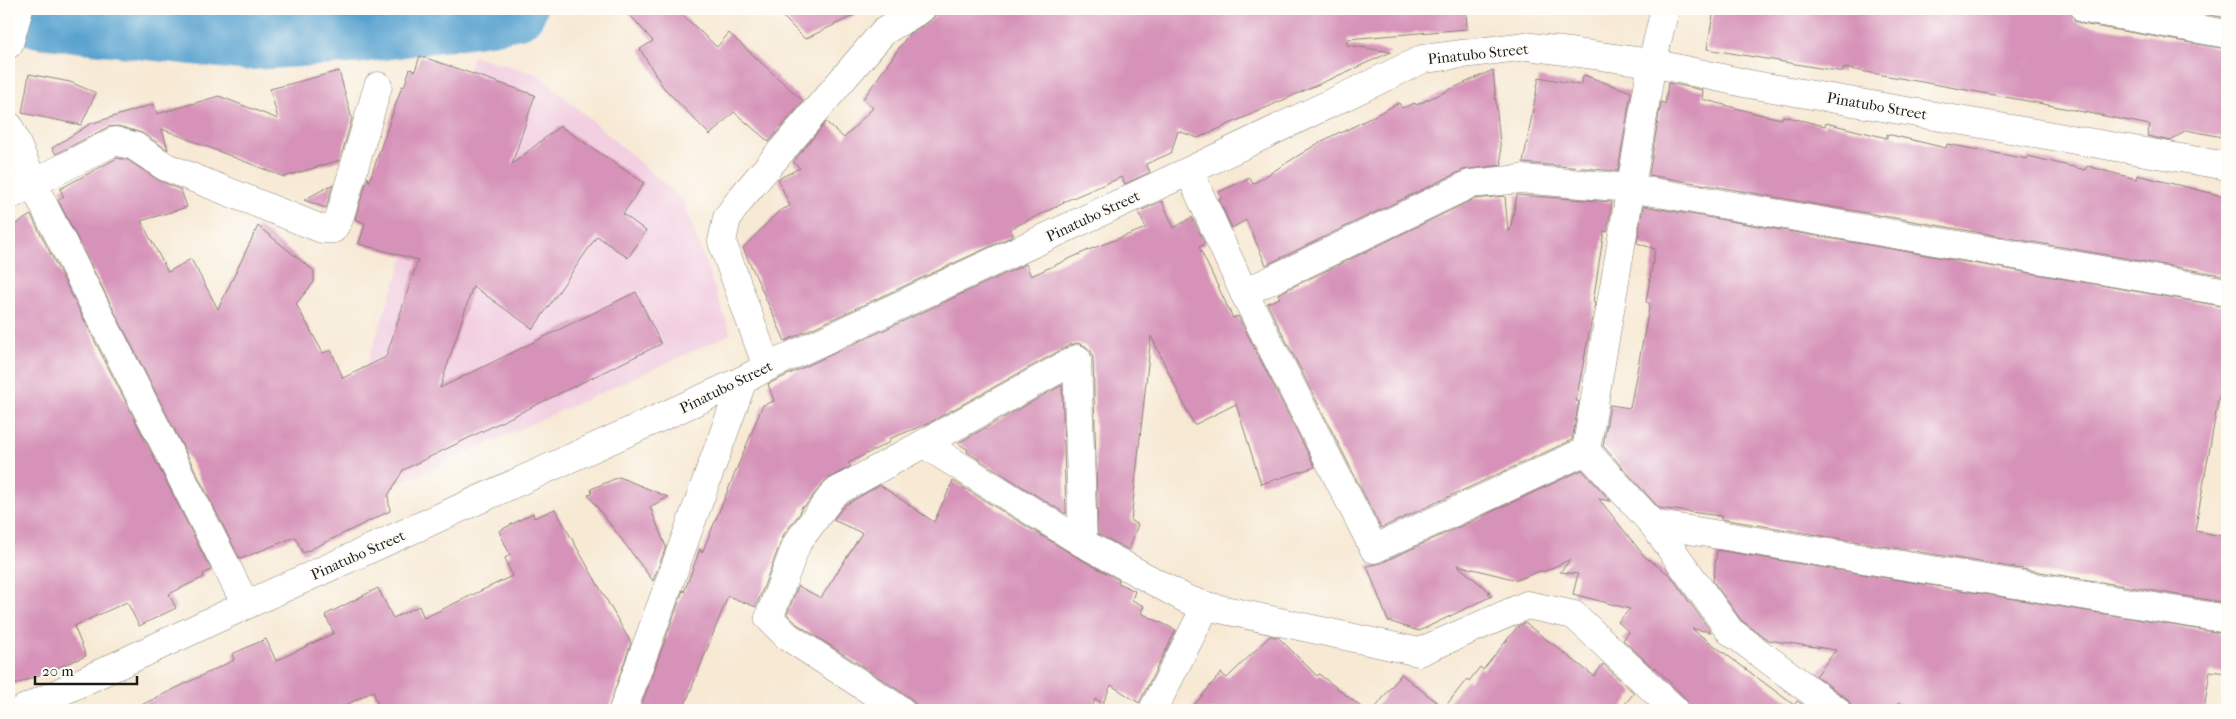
<svg xmlns="http://www.w3.org/2000/svg" width="2236" height="719" font-family="'IM FELL French Canon',serif">
  <style>
    .built { fill: #f2cfe1 }
    .lines { fill: none; stroke-linecap: round; stroke-linejoin: round }
    .river { stroke: #57a1cf; stroke-width: 61 }
    .building { fill: #d692b8 }
    .minor-casing { stroke: #8a8278; stroke-width: 29 }
    .tertiary-casing { stroke: #8a8278; stroke-width: 29 }
    .minor { stroke: #fff; stroke-width: 28 }
    .tertiary { stroke: #fff; stroke-width: 28 }
    .labels { text-anchor: middle; dominant-baseline: central; stroke-width: 4; stroke-linejoin: round; paint-order: stroke }
    .street-label { font-size: 15px; fill: #1c1c1c; stroke: #fdfcf7 }
  </style>
  <rect width="100%" height="100%" fill="#fdfcf7"/>
  <filter id="ink" filterUnits="userSpaceOnUse"><feTurbulence type="fractalNoise" baseFrequency=".02" numOctaves="2"/><feDisplacementMap in="SourceGraphic" scale="10" xChannelSelector="R" yChannelSelector="G"/><feConvolveMatrix kernelMatrix="1 2 1 2 8 2 1 2 1" color-interpolation-filters="sRGB"/></filter>
  <filter id="wash" filterUnits="userSpaceOnUse"><feTurbulence type="fractalNoise" baseFrequency=".0096" numOctaves="4" result="noise"/><feDisplacementMap in="SourceGraphic" scale="20" xChannelSelector="R" yChannelSelector="G"/><feGaussianBlur stdDeviation="1.12" result="paint"/><feColorMatrix in="noise" values="0 0 0 0 0 0 0 0 0 0 0 0 0 0 0 0 0 1.4 0 .05"/><feComposite in="paint" operator="in"/></filter>
  <g filter="url(#wash)">
    <rect width="100%" height="100%" fill="#f7e9d4"/>
    <path class="built" d="M 473,56 L 538,74 L 683,200 L 731,334 L 398,484 L 356,395 Z"/>
    <g class="lines">
      <path class="river" d="M 16,9 L 42,18 L 243,40 L 357,33 L 492,14 L 516,9"/>
    </g>
    <g id="blocks">
      <g class="building">
        <path d="M 625,9 L 676,9 L 717,47 L 729,33 L 803,101 L 769,142 L 734,112 L 710,135 L 663,87 L 640,49 L 653,41 Z"/>
        <path d="M 775,9 L 867,9 L 805,39 Z"/>
        <path d="M 937,9 L 1466,9 L 1467,29 L 1347,39 L 1347,45 L 1391,52 L 1198,138 L 1178,131 L 1171,153 L 1146,164 L 1150,172 L 1125,184 L 1122,177 L 1063,202 L 1064,203 L 1010,229 L 1013,236 L 785,341 L 743,248 L 779,211 L 790,206 L 778,179 L 800,168 L 793,162 L 826,122 L 844,138 L 873,108 L 863,99 L 909,34 L 929,22 L 935,16 Z"/>
        <path d="M 1714,9 L 2070,9 L 2075,21 L 2082,24 L 2227,49 L 2227,138 L 2186,130 L 2171,141 L 2147,136 L 2150,125 L 2033,102 L 1844,68 L 1843,72 L 1707,49 Z"/>
        <path d="M 2174,9 L 2227,9 L 2227,18 Z"/>
        <path d="M 420,56 L 535,95 L 512,164 L 560,126 L 644,183 L 623,214 L 646,231 L 628,258 L 597,236 L 533,329 L 473,286 L 440,388 L 636,292 L 661,344 L 403,470 L 388,496 L 390,511 L 303,553 L 295,537 L 240,559 L 58,200 L 64,197 L 60,189 L 117,158 L 128,160 L 158,180 L 181,190 L 187,207 L 141,221 L 168,272 L 191,259 L 218,309 L 258,226 L 314,271 L 314,282 L 296,304 L 323,353 L 331,350 L 343,378 L 386,357 L 418,260 L 359,244 L 365,223 L 355,219 L 368,177 L 369,182 L 402,86 L 404,87 L 410,69 L 415,71 Z"/>
        <path d="M 1493,70 L 1502,165 L 1463,170 L 1266,265 L 1246,220 L 1232,228 L 1219,200 L 1222,198 L 1219,192 L 1250,178 L 1253,184 L 1320,142 L 1340,132 L 1341,133 L 1399,103 L 1402,108 L 1415,103 L 1416,105 Z"/>
        <path d="M 339,71 L 352,119 L 340,160 L 284,177 L 162,129 L 168,150 L 142,133 L 118,126 L 108,127 L 56,154 L 52,148 L 90,124 L 154,104 L 157,114 L 219,96 L 278,119 L 270,89 Z"/>
        <path d="M 29,74 L 70,82 L 96,93 L 81,125 L 22,113 Z"/>
        <path d="M 1584,75 L 1631,92 L 1618,171 L 1523,163 L 1539,77 L 1580,85 Z"/>
        <path d="M 1668,83 L 1703,90 L 1702,99 L 1762,115 L 1782,119 L 1783,116 L 1825,126 L 1826,123 L 1887,138 L 1887,134 L 1946,148 L 1947,144 L 2027,159 L 2028,156 L 2085,170 L 2087,166 L 2136,179 L 2137,175 L 2227,197 L 2227,276 L 1649,175 L 1661,102 L 1665,104 Z"/>
        <path d="M 333,184 L 326,208 L 304,200 Z"/>
        <path d="M 1517,195 L 1612,202 L 1607,232 L 1604,231 L 1593,302 L 1595,303 L 1576,401 L 1579,401 L 1572,440 L 1381,528 L 1267,303 L 1280,298 L 1278,294 L 1474,199 L 1505,196 L 1508,231 L 1510,231 Z"/>
        <path d="M 1162,201 L 1174,228 L 1192,217 L 1205,244 L 1199,247 L 1233,318 L 1238,316 L 1315,467 L 1261,484 L 1236,404 L 1194,425 L 1151,336 L 1131,521 L 1138,524 L 1129,550 L 1098,534 L 1093,358 L 1091,351 L 1085,346 L 1078,343 L 1070,345 L 929,423 L 889,439 L 890,442 L 848,463 L 851,466 L 826,480 L 804,507 L 802,506 L 800,513 L 784,534 L 756,607 L 728,596 L 683,710 L 640,710 L 683,590 L 684,592 L 700,549 L 702,553 L 763,405 L 774,401 L 768,384 L 1026,264 L 1031,276 L 1091,249 L 1146,228 L 1138,212 Z"/>
        <path d="M 1643,206 L 2227,307 L 2227,351 L 2195,531 L 2227,537 L 2227,603 L 1721,519 L 1721,516 L 1659,508 L 1603,446 L 1610,405 L 1630,408 L 1650,303 L 1646,302 L 1655,249 L 1637,243 Z"/>
        <path d="M 31,215 L 211,570 L 203,574 L 204,577 L 169,594 L 176,608 L 139,626 L 127,602 L 74,626 L 86,656 L 9,687 L 9,228 Z"/>
        <path d="M 1062,385 L 1066,514 L 967,452 L 968,450 L 958,443 Z"/>
        <path d="M 1582,470 L 1611,501 L 1599,499 L 1645,557 L 1670,575 L 1711,632 L 1692,629 L 1794,705 L 1797,701 L 1810,710 L 1690,710 L 1686,699 L 1655,667 L 1654,669 L 1623,640 L 1629,632 L 1618,622 L 1630,609 L 1573,594 L 1578,574 L 1560,572 L 1571,559 L 1545,571 L 1540,571 L 1517,580 L 1457,565 L 1490,592 L 1488,593 L 1492,596 L 1419,631 L 1388,621 L 1367,566 L 1381,563 Z"/>
        <path d="M 619,477 L 668,497 L 650,507 L 666,547 L 653,581 L 588,495 L 592,493 L 591,489 Z"/>
        <path d="M 953,481 L 1075,556 L 1119,580 L 1118,583 L 1135,591 L 1132,600 L 1144,606 L 1141,613 L 1176,630 L 1139,703 L 1111,685 L 1103,703 L 1095,699 L 1091,710 L 921,710 L 909,697 L 797,624 L 787,614 L 798,586 L 821,598 L 862,533 L 833,520 L 845,505 L 880,485 L 934,522 Z"/>
        <path d="M 555,509 L 631,643 L 608,710 L 380,710 L 373,691 L 337,710 L 131,710 L 234,660 L 232,654 L 266,639 L 276,661 L 334,633 L 325,615 L 378,588 L 393,618 L 419,606 L 424,618 L 512,576 L 505,558 L 510,555 L 499,531 L 533,513 L 534,518 Z"/>
        <path d="M 1717,550 L 2227,634 L 2227,673 L 2210,671 L 2204,710 L 2189,710 L 2165,706 L 2164,710 L 1937,710 L 1898,703 L 1898,710 L 1851,710 L 1850,703 L 1846,698 L 1816,676 L 1836,650 L 1768,640 L 1741,620 L 1713,581 Z"/>
        <path d="M 1525,623 L 1594,676 L 1603,664 L 1634,693 L 1620,710 L 1374,710 L 1401,674 L 1444,708 L 1467,679 L 1469,681 L 1480,667 L 1483,670 L 1518,626 Z"/>
        <path d="M 1270,636 L 1278,637 L 1317,676 L 1319,674 L 1365,710 L 1190,710 L 1221,673 L 1227,678 Z"/>
      </g>
    </g>
  </g>
  <g filter="url(#ink)">
    <use href="#blocks" fill-opacity="0" stroke="#8a8278" stroke-width="1"/>
    <g class="lines">
      <g class="minor-casing">
        <g id="minor">
          <path d="M 2085,9 L 2227,34"/>
          <path d="M 1189,171 L 1244,293 L 1374,549 L 1586,451 L 1653,524 L 1730,631 L 1836,710"/>
          <path d="M 9,196 L 115,141 L 134,146 L 166,167 L 322,229 L 333,229 L 339,219 L 378,86"/>
          <path d="M 1244,293 L 1470,184 L 1521,179 L 1630,188 L 2227,292"/>
          <path d="M 767,367 L 722,242 L 727,218 L 742,197 L 884,31 L 921,9"/>
          <path d="M 924,444 L 1083,543 L 1186,599 L 1206,606 L 1419,652 L 1527,605 L 1574,615 L 1675,710"/>
          <path d="M 1586,451 L 1652,63 L 1665,9"/>
          <path d="M 1653,524 L 2227,619"/>
          <path d="M 623,710 L 743,380"/>
          <path d="M 900,710 L 787,636 L 769,618 L 797,543 L 834,493 L 1077,359 L 1083,543"/>
          <path d="M 1153,710 L 1206,606"/>
        </g>
      </g>
      <g class="tertiary-casing">
        <g id="tertiary">
          <path d="M 9,44 L 19,9"/>
          <path d="M 9,126 L 42,202 L 246,605"/>
          <path d="M 22,710 L 246,605 L 743,380 L 767,367 L 1189,171 L 1423,59 L 1526,46 L 1652,63 L 1749,84 L 2227,166"/>
        </g>
      </g>
      <use href="#minor" class="minor"/>
      <use href="#tertiary" class="tertiary"/>
    </g>
  </g>
  <g class="labels">
    <g class="street-label">
      <text transform="translate(1478 54) rotate(-6)">Pinatubo Street</text>
      <text transform="translate(1877 106) rotate(10)">Pinatubo Street</text>
      <text transform="translate(1093 216) rotate(-25)">Pinatubo Street</text>
      <text transform="translate(726 387) rotate(-26)">Pinatubo Street</text>
      <text transform="translate(358 555) rotate(-24)">Pinatubo Street</text>
    </g>
  </g>
  <rect width="2236" height="719" fill="none" stroke="#fdfcf7" stroke-width="30"/>
  <path d="M35 676v8h102v-8" fill="none" stroke="#1c1c1c" stroke-width="2.5"/>
  <text x="42" y="676" font-size="15" fill="#1c1c1c" stroke="#fdfcf7" stroke-width="4" paint-order="stroke">20 m</text>
</svg>
